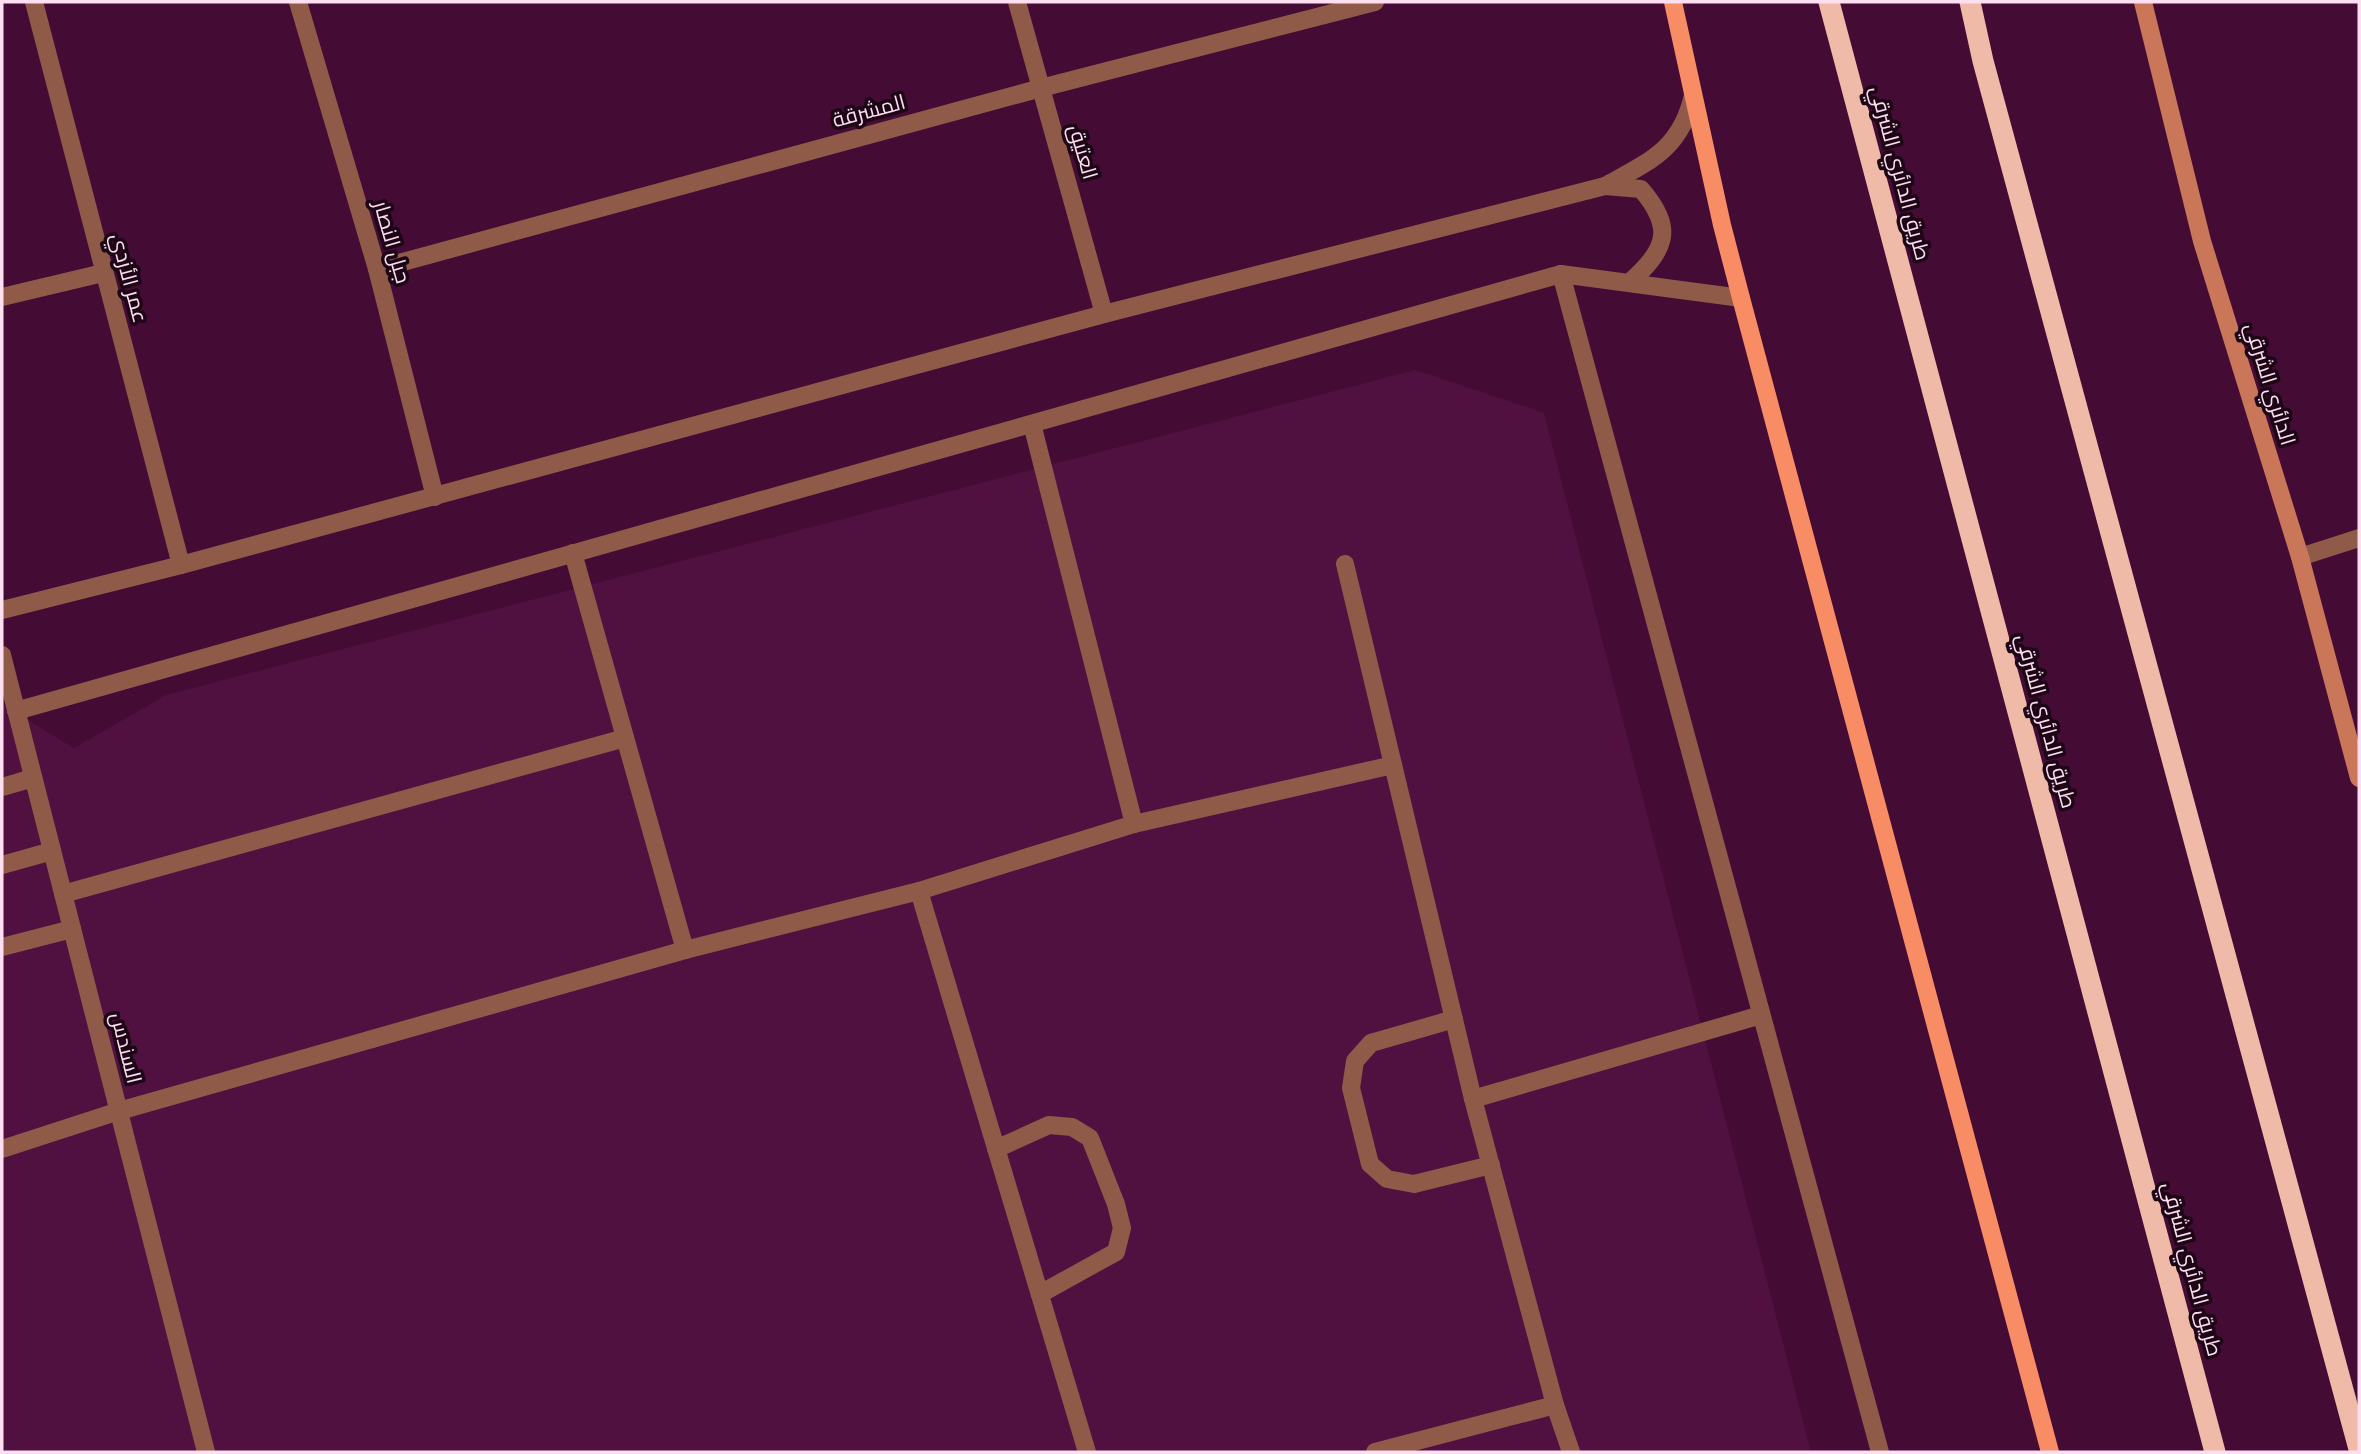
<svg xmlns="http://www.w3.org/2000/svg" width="2361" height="1454" font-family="'Fira Sans Condensed',Cairo,sans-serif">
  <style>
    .built { fill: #501040 }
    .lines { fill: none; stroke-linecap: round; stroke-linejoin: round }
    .service { stroke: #8f5b48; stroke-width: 18 }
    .minor { stroke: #8f5b48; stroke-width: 18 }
    .secondary { stroke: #ca7759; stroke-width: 18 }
    .primary { stroke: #f88c65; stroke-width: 18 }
    .motorway { stroke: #efbaa7; stroke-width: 21 }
    .labels { text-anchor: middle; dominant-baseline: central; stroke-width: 7; stroke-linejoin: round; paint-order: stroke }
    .street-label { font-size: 21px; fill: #fddff1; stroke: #1d0616 }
  </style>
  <rect width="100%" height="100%" fill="#440b35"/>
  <path class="built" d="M 1415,370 L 1544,413 L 1811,1452 L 2,1452 L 2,704 L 74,748 L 166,695 Z"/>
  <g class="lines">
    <g class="service">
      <path d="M 1605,186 L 1641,189 C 1676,230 1665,250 1629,283"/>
      <path d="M 1561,274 L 1880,1452"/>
      <path d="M 1032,424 L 1134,824"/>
      <path d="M 573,553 L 685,950"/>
      <path d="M 1345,564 L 1473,1099 L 1555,1405 L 1571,1452"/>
      <path d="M 2,655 L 206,1452"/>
      <path d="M 2,787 L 33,778"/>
      <path d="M 2,865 L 52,851"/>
      <path d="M 919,891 L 1087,1452"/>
      <path d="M 63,894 L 625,738"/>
      <path d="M 2,947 L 72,929"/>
      <path d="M 1454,1019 L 1371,1043 L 1355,1061 L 1351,1088 L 1370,1164 L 1387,1179 L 1414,1184 L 1491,1165"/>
      <path d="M 1473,1099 L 1761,1015"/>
      <path d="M 2,1149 L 119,1111 L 685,950 L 919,891 L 1134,824 L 1393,765"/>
      <path d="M 996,1149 L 1049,1125 L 1072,1127 L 1090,1138 L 1116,1204 L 1122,1228 L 1116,1252 L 1040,1294"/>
      <path d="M 1375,1452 L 1555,1405"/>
    </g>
    <g class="minor">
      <path d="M 34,2 L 181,565"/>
      <path d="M 298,2 L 377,269 L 435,497"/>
      <path d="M 1017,2 L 1104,314"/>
      <path d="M 377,269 L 1041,88 L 1375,2"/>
      <path d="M 2,297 L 103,273"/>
      <path d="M 2300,557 L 2359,538"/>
      <path d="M 2,610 L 181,565 L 1104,314 L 1605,186 C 1650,161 1681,149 1693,95"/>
      <path d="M 16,711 L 1561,274 L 1741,298"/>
    </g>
    <path class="secondary" d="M 2143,2 L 2202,241 L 2300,557 L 2359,778"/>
    <path class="primary" d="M 1673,2 L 1722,225 L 1741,298 L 2050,1452"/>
    <g class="motorway">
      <path d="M 1829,2 L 2215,1452"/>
      <path d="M 1970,2 L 1983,61 L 2359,1449"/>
    </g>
  </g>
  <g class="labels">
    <g class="street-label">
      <text transform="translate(869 111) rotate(-15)">المشرقة</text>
      <text transform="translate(1083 152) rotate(74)">العتيق</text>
      <text transform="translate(1900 173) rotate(75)">طريق الدائري الشرقي</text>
      <text transform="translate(392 242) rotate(74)">جبل النصار</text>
      <text transform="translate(129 278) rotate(75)">عمر الأزدي</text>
      <text transform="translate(2270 384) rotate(73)">الدائري الشرقي</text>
      <text transform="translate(2046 721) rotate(75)">طريق الدائري الشرقي</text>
      <text transform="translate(126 1048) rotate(76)">السندس</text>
      <text transform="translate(2192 1269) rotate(75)">طريق الدائري الشرقي</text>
    </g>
  </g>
  <rect width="2361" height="1454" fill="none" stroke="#fddff1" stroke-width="7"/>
</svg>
